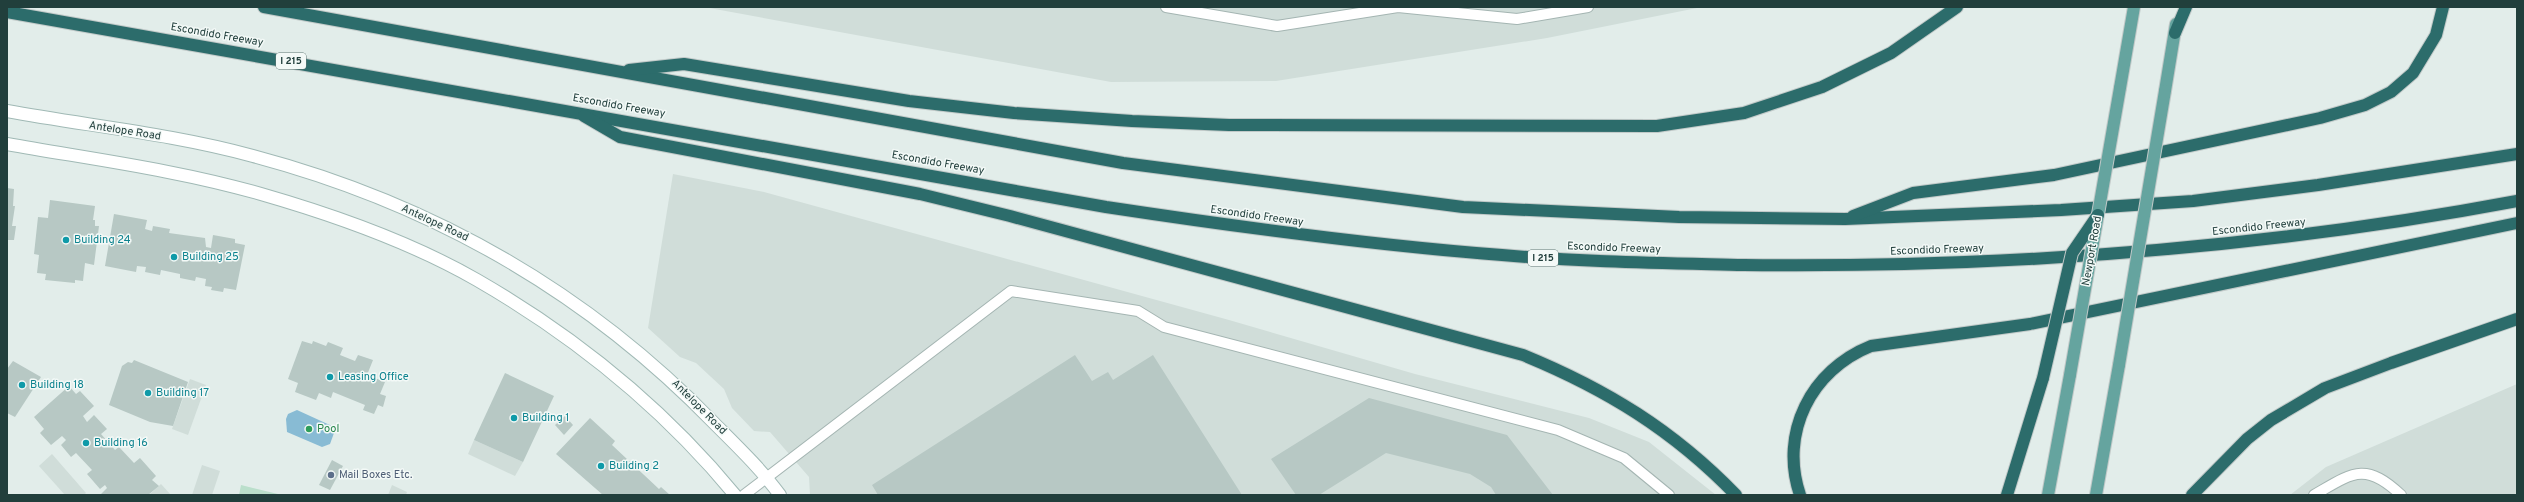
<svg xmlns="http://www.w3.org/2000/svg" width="2524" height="502" font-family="Overpass,sans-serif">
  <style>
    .built { fill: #d0ddd9 }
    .green { fill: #badfcb }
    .water { fill: #88bbd4 }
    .building { fill: #b7c8c4 }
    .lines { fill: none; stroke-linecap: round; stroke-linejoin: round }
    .lane-casing { stroke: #a4b5b2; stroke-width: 12 }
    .secondary-casing { stroke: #a0b9b5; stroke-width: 14 }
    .primary-casing { stroke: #c1c9c8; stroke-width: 14 }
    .highway-casing { stroke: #c1c9c8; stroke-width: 14 }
    .lane { stroke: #fff; stroke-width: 10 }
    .secondary { stroke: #fff; stroke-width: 12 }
    .primary { stroke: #65a49f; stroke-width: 12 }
    .highway { stroke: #2c6c6b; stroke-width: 12 }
    .primary-bridge-casing { stroke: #c1c9c8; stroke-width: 14; stroke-linecap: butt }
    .highway-bridge-casing { stroke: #c1c9c8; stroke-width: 14; stroke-linecap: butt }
    .primary-bridge { stroke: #65a49f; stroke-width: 12 }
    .highway-bridge { stroke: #2c6c6b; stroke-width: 12 }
    .culture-dot { fill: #0f9aa8; stroke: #f3f9f7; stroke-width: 1.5 }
    .leisure-dot { fill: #2e9e5b; stroke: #f3f9f7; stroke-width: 1.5 }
    .service-dot { fill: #5c6f8a; stroke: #f3f9f7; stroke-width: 1.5 }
    .labels { text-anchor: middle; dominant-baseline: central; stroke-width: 3; stroke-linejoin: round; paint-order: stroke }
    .shield { fill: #f3f9f7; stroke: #607774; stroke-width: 1 }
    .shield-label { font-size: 10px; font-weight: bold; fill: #213f3c }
    .street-label { font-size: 11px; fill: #213f3c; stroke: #f3f9f7 }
    .culture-label { font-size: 11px; fill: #0d838f; stroke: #f3f9f7; text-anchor: start }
    .leisure-label { font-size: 11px; fill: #27864d; stroke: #f3f9f7; text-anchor: start }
    .service-label { font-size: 11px; fill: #4e5e75; stroke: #f3f9f7; text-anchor: start }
  </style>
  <rect width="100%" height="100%" fill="#e2edea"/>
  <g class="built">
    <path d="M 704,7 L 1702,7 L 1547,38 L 1276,81 L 1111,82 Z"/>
    <path d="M 673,174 L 764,192 L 1229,320 L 1415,374 L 1589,418 L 1649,442 L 1716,495 L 810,495 L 809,477 L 770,432 L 754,431 L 732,408 L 724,389 L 696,363 L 680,357 L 648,328 Z"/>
    <path d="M 190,379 L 206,385 L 188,435 L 172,429 Z"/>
    <path d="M 2517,384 L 2517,495 L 2290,495 L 2326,467 Z"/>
    <path d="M 474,440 L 523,462 L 515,476 L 468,454 Z"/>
    <path d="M 52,454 L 86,493 L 84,495 L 65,495 L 39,466 Z"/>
    <path d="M 202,465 L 220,471 L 212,495 L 192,495 Z"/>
    <path d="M 161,484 L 171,495 L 149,495 Z"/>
    <path d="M 392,485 L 407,492 L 406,495 L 388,495 Z"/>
  </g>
  <path class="green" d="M 241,485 L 282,495 L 239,495 Z"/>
  <path class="water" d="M 297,410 L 332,426 L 334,433 L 330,444 L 322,447 L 287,432 L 286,419 L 288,414 Z"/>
  <g class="building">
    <path d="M 7,188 L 14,189 L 13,206 L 15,206 L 12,226 L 16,226 L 14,240 L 7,240 Z"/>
    <path d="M 50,200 L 95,206 L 93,220 L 95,220 L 95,226 L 99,226 L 94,265 L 85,263 L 83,281 L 75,280 L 75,283 L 45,280 L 46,274 L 37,273 L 39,255 L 34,254 L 38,217 L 48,218 Z"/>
    <path d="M 114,214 L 147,220 L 145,229 L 152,231 L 153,226 L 170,229 L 169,233 L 205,238 L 206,247 L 211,248 L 213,235 L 235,239 L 235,243 L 245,245 L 236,290 L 224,288 L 223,292 L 211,290 L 212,287 L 205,286 L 206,279 L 196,277 L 195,281 L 180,278 L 180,274 L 161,270 L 160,275 L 145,272 L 146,267 L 137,266 L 136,272 L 105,266 Z"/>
    <path d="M 302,341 L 312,344 L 313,341 L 326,346 L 328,342 L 343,348 L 340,355 L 355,361 L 358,355 L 373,360 L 367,375 L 385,382 L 380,394 L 386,396 L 383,407 L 378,405 L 374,414 L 363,410 L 365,405 L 333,392 L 331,398 L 319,393 L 316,400 L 295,392 L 298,383 L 288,379 Z"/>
    <path d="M 1075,355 L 1092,381 L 1108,372 L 1113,380 L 1153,355 L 1242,495 L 878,495 L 872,485 Z"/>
    <path d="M 134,360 L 188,382 L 173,426 L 150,422 L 109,405 L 122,366 L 128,362 L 132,363 Z"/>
    <path d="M 13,361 L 41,377 L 15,417 L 7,413 L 7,369 Z"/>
    <path d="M 505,373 L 554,396 L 523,462 L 474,440 Z"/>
    <path d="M 69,386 L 76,394 L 80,391 L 94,406 L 83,416 L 87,422 L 94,415 L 107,429 L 101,434 L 115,450 L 119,447 L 134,463 L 140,458 L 156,476 L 152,480 L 159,486 L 148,495 L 100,495 L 107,488 L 105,485 L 100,489 L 87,474 L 92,470 L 76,453 L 71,457 L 61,445 L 66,440 L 62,436 L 51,445 L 40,433 L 44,429 L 34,417 Z"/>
    <path d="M 1369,398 L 1507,435 L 1553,495 L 1496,495 L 1491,487 L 1470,474 L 1386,453 L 1319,495 L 1296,495 L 1271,459 Z"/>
    <path d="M 565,416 L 573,425 L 564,435 L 555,425 Z"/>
    <path d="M 590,418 L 615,441 L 612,445 L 659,489 L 661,487 L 670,495 L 603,495 L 556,454 Z"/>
    <path d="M 332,460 L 343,466 L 330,490 L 319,485 Z"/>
  </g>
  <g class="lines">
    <g class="lane-casing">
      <g id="lane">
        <path d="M 1166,7 L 1277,26 L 1398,7 L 1517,19 L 1588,7"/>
        <path d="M 744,495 L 1011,291 L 1138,311 L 1164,327 L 1558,430 L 1624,458 L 1669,495"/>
        <path d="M 2314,495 C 2352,473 2365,461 2401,495"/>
      </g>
    </g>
    <g class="secondary-casing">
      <g id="secondary">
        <path d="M 7,111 C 89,126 173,134 253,156 C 430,203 586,291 714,423 C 737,446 761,469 780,495"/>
        <path d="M 7,144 C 91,159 178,170 261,194 C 334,215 411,242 477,280 C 574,336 664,409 735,495"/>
      </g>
    </g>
    <g class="primary-casing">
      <g id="primary">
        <path d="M 2120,88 L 2134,7"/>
        <path d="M 2165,91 L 2176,24"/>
        <path d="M 2048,495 L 2070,375"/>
        <path d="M 2096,495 L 2119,365"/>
      </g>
    </g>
    <g class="highway-casing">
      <g id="highway">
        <path d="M 264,7 L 1123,163 L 1463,207 L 1679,217 L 1845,219 L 2061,210 L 2193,201 L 2318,185 L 2517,154"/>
        <path d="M 7,12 L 1106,207 C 1238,227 1369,245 1502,255 C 1583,262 1663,263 1744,265 C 2004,268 2262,249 2517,201"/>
        <path d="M 2175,33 L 2186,7"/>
        <path d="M 629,70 L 684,64 L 909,101 L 1014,113 L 1132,121 L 1229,125 L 1657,126 L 1744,113 L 1822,87 L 1891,53 L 1957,7"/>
        <path d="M 584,116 L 620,137 L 920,194 L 1010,216 L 1523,355 C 1606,389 1673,430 1736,495"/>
        <path d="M 1853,216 L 1913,193 L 2054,175 L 2320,118 L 2365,105 L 2391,92 L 2413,73 L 2436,35 L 2443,7"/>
        <path d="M 1800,495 C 1779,433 1811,370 1871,346 L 2030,324 L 2517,223"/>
        <path d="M 2007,495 L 2043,378"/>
        <path d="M 2192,495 L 2247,439 L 2271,420 L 2325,388 L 2391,363 L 2517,319"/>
      </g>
    </g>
    <use href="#lane" class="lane"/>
    <use href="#secondary" class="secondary"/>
    <use href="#primary" class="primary"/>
    <use href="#highway" class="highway"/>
    <g class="primary-bridge-casing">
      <g id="primary-bridge">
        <path d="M 2119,365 L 2165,91"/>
        <path d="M 2070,375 L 2120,88"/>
      </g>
    </g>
    <g class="highway-bridge-casing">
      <path id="highway-bridge" d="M 2043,378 L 2072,253 L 2098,215"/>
    </g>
    <use href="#primary-bridge" class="primary-bridge"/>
    <use href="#highway-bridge" class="highway-bridge"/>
  </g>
  <g class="culture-dot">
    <circle cx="66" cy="240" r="4"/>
    <circle cx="174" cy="257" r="4"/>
    <circle cx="330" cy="377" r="4"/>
    <circle cx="22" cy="385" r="4"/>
    <circle cx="148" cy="393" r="4"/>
    <circle cx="514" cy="418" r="4"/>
    <circle cx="86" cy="443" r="4"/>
    <circle cx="601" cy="466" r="4"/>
  </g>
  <circle class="leisure-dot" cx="309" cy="429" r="4"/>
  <circle class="service-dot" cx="331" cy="475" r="4"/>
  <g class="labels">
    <g class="shield">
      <rect x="276" y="53" width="30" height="16" rx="3"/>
      <rect x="1528" y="250" width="30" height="16" rx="3"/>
    </g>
    <g class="shield-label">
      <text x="291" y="61">I 215</text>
      <text x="1543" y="258">I 215</text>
    </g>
    <g class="street-label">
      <text transform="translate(217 35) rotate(10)">Escondido Freeway</text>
      <text transform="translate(619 106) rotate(10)">Escondido Freeway</text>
      <text transform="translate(125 131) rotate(9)">Antelope Road</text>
      <text transform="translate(938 163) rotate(10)">Escondido Freeway</text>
      <text transform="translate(1257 216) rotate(8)">Escondido Freeway</text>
      <text transform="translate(435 223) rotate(25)">Antelope Road</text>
      <text transform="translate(2259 227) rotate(-6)">Escondido Freeway</text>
      <text transform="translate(1614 248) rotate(2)">Escondido Freeway</text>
      <text transform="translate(1937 250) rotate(-2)">Escondido Freeway</text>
      <text transform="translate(2092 251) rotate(-80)">Newport Road</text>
      <text transform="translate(699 407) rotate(45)">Antelope Road</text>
    </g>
    <g class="culture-label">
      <text x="74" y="240">Building 24</text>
      <text x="182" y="257">Building 25</text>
      <text x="338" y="377">Leasing Office</text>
      <text x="30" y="385">Building 18</text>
      <text x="156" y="393">Building 17</text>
      <text x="522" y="418">Building 1</text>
      <text x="94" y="443">Building 16</text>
      <text x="609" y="466">Building 2</text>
    </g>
    <g class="leisure-label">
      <text x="317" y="429">Pool</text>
    </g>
    <g class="service-label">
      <text x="339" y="475">Mail Boxes Etc.</text>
    </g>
  </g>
  <rect width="2524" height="502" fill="none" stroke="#213f3c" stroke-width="16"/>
</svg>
